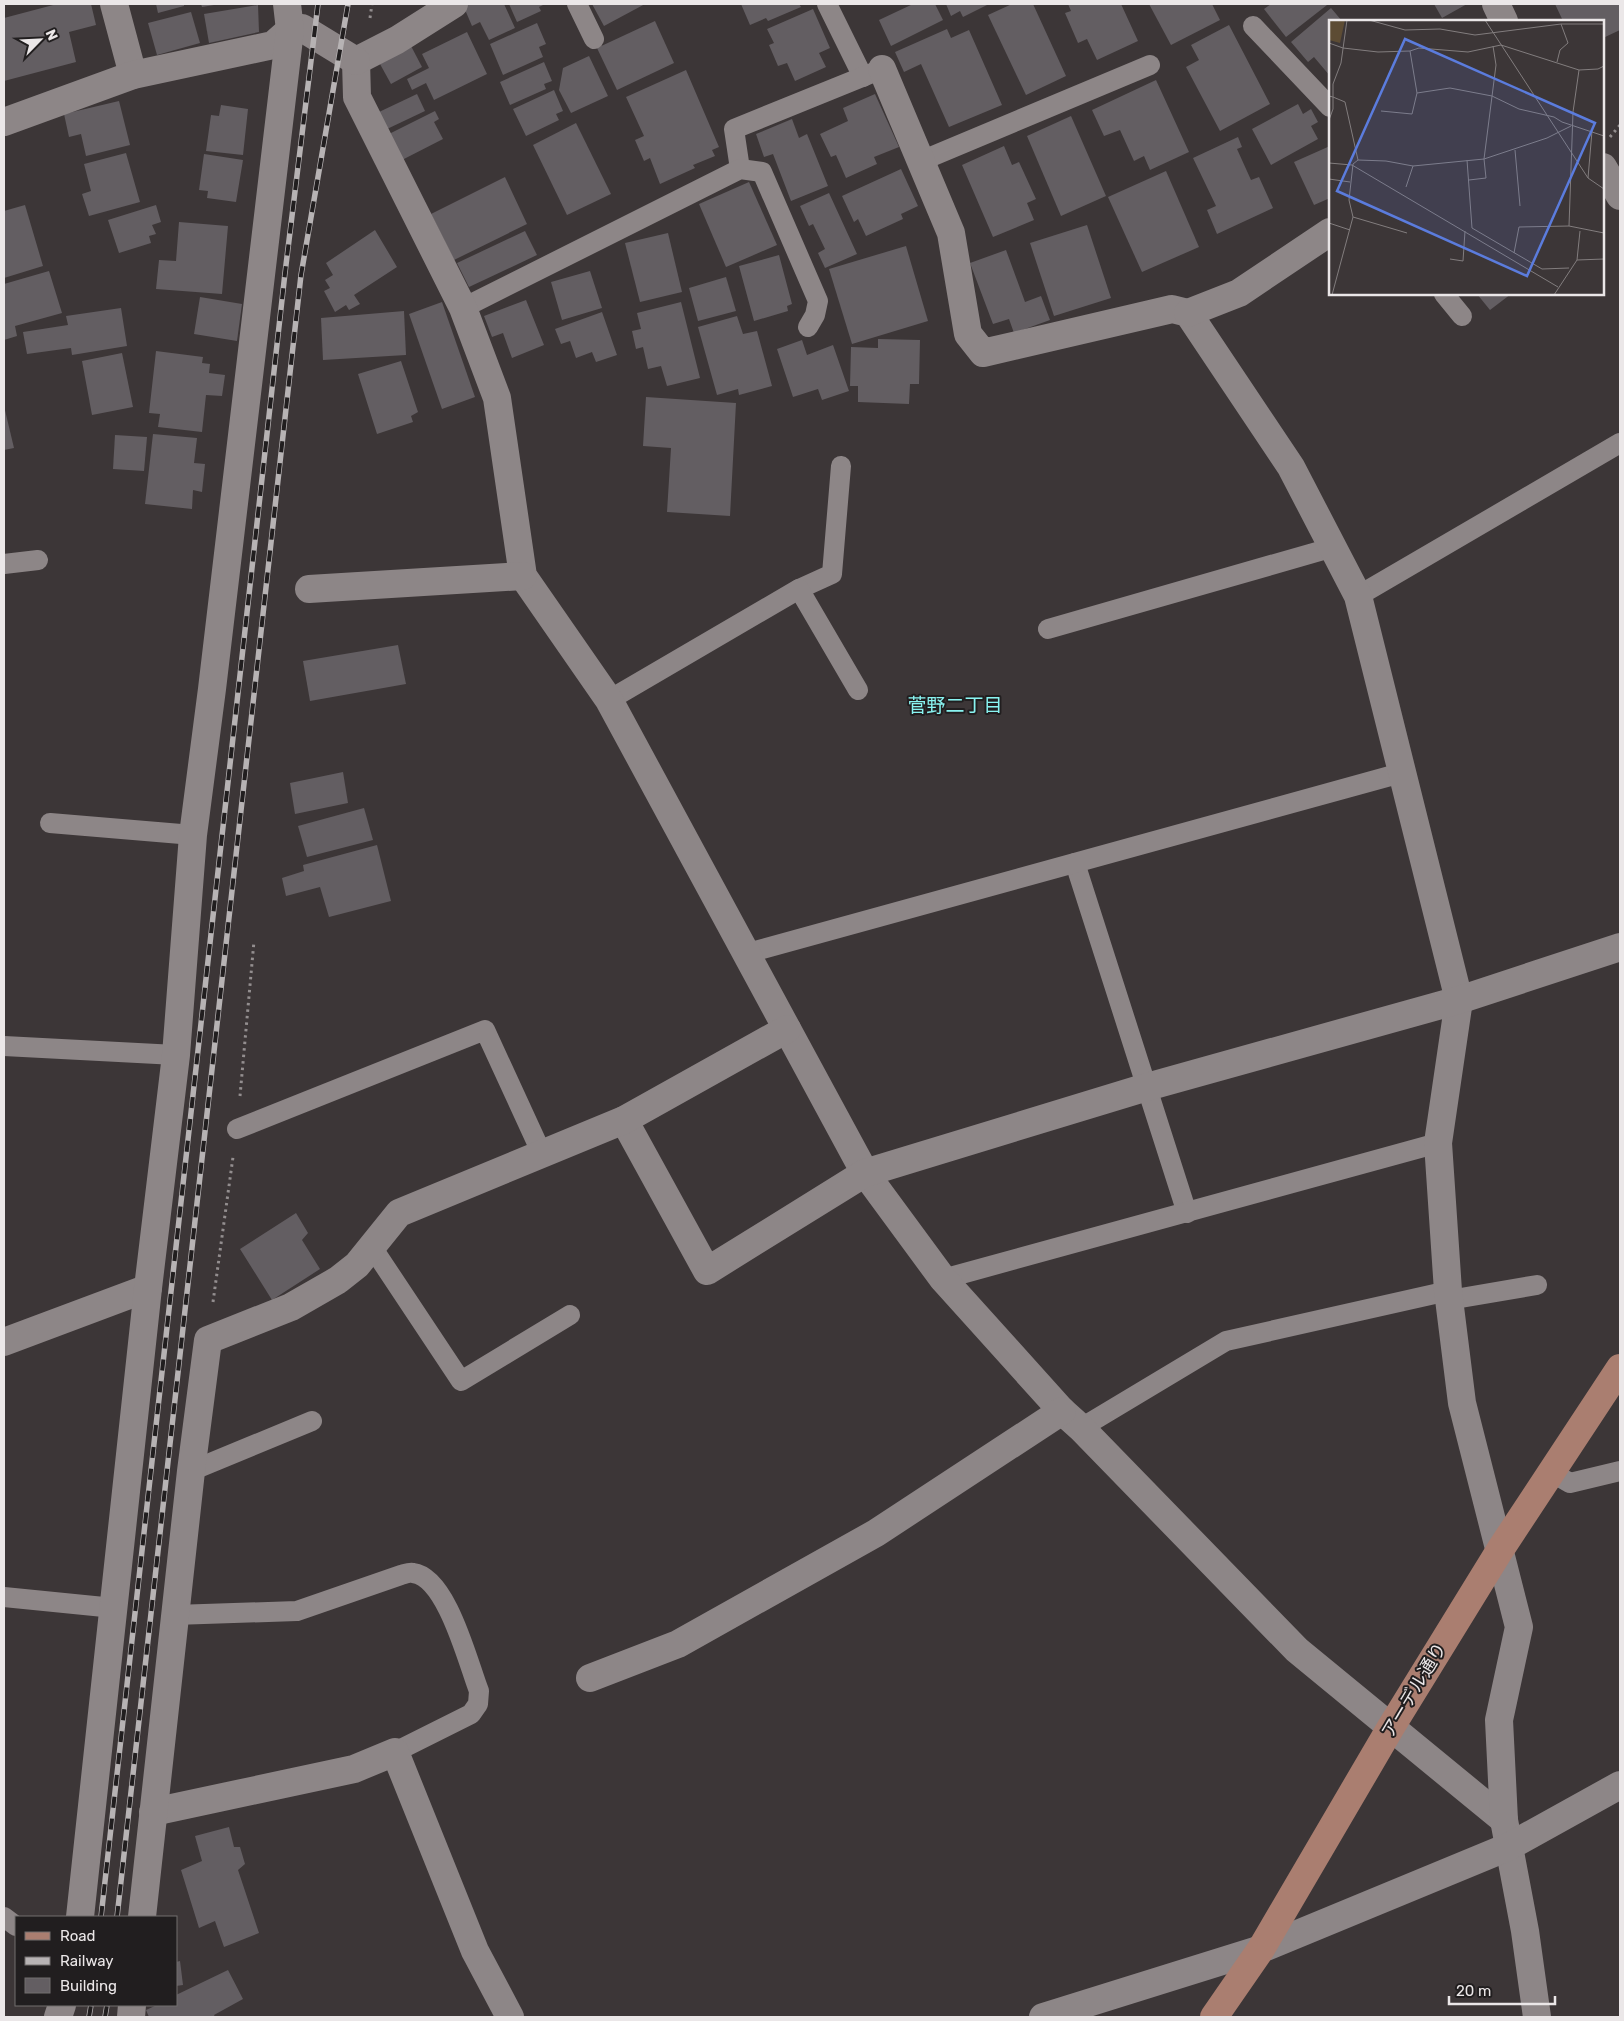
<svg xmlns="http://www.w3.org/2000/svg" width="1624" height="2021" font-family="Rubik,'Noto Sans JP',sans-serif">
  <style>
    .building { fill: #635e62 }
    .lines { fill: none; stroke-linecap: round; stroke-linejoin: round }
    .path { stroke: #938e8f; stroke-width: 3; stroke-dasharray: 2.5 4; stroke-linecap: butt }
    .lane { stroke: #8d8687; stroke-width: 20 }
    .street { stroke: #8d8687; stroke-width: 28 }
    .secondary { stroke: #aa7e70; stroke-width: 28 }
    .rail-casing { stroke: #b7b3b4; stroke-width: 5.5 }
    .rail { stroke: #211e1f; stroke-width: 4; stroke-dasharray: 11; stroke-linecap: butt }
    .labels { text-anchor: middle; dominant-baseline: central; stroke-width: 4; stroke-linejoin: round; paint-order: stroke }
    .street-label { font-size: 18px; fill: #ebe7e8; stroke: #211e1f }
    .neighbourhood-label { font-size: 19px; fill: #89f4f1; stroke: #211e1f }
    .inset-road { fill: none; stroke: #827d7e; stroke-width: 1 }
    .view { fill: #5b7cdd; fill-opacity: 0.15; stroke: #5b7cdd; stroke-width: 2.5 }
    .inset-edge { fill: none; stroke: #ebe7e8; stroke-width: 2.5 }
  </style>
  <rect width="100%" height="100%" fill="#3c3637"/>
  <g class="building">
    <path d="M 57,4 L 91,4 L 96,25 L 69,32 L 76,62 L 4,81 L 4,18 Z"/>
    <path d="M 156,4 L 184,4 L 184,6 L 158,13 Z"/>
    <path d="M 201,4 L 214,4 L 214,5 L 202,7 Z"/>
    <path d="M 465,4 L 504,4 L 515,28 L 489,40 L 480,22 L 472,26 L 463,5 Z"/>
    <path d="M 509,4 L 545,4 L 539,7 L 541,11 L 517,22 Z"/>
    <path d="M 592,4 L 645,4 L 604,26 Z"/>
    <path d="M 741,4 L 799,4 L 801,7 L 768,21 L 766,18 L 750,25 Z"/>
    <path d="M 913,4 L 935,4 L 943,20 L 891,46 L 879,20 Z"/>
    <path d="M 946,4 L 989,4 L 963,17 L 960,11 L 951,16 Z"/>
    <path d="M 1012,4 L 1033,4 L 1066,76 L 1026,95 L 988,15 Z"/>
    <path d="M 1068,4 L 1121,4 L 1138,41 L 1097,60 L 1087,39 L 1078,43 L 1065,13 L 1071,11 Z"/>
    <path d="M 1149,4 L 1212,4 L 1220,20 L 1171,45 Z"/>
    <path d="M 1271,4 L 1327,4 L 1327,5 L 1286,37 L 1264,9 Z"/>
    <path d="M 1434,4 L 1467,4 L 1442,18 Z"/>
    <path d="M 1555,4 L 1620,4 L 1620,30 L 1603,38 L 1603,21 L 1563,21 Z"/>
    <path d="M 258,5 L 259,32 L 209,43 L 204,14 Z"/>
    <path d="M 1331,8 L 1342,21 L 1330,21 L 1330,76 L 1314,57 L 1308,62 L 1291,42 Z"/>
    <path d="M 813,9 L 830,48 L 819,53 L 826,67 L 795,81 L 787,63 L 778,66 L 769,45 L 774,43 L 767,29 Z"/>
    <path d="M 191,12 L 200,43 L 157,55 L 148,23 Z"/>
    <path d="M 655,21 L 674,63 L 617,90 L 597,48 Z"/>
    <path d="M 537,23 L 546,44 L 539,47 L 543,57 L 503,75 L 490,44 Z"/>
    <path d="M 1229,25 L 1270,104 L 1220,131 L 1186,67 L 1199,60 L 1191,45 Z"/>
    <path d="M 947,29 L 951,38 L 969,30 L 1002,105 L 949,127 L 921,64 L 904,72 L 895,52 Z"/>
    <path d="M 467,32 L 487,74 L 434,100 L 426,83 L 412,90 L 407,79 L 429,68 L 422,54 Z"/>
    <path d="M 411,46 L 422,67 L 391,84 L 380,64 Z"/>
    <path d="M 589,56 L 608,96 L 571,113 L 559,90 L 563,68 Z"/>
    <path d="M 544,62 L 552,81 L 544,84 L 546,89 L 510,105 L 500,82 Z"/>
    <path d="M 686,70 L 719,147 L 712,150 L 715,156 L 693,165 L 695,168 L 660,184 L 650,158 L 644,161 L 635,140 L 644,136 L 626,97 Z"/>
    <path d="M 1156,80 L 1189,152 L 1150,170 L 1144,156 L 1134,161 L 1120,130 L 1104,136 L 1092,110 Z"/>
    <path d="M 554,90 L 563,111 L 556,114 L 559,120 L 526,136 L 513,109 Z"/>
    <path d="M 417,94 L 425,111 L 387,129 L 379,112 Z"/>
    <path d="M 875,94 L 899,147 L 874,157 L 877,164 L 846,178 L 836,155 L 831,157 L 820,134 L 848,121 L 843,108 Z"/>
    <path d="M 119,101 L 130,145 L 86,156 L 81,134 L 69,137 L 64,114 Z"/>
    <path d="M 1298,104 L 1303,114 L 1311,109 L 1318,122 L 1311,126 L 1318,139 L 1271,165 L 1252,129 Z"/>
    <path d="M 221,105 L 248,109 L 243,155 L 206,151 L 211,115 L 219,116 Z"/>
    <path d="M 435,111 L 439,119 L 434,122 L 443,139 L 402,160 L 389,134 Z"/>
    <path d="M 1071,116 L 1106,196 L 1061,216 L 1027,136 Z"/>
    <path d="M 792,119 L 799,138 L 807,134 L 828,186 L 791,201 L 773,154 L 764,157 L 756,134 Z"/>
    <path d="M 576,123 L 611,194 L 567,215 L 533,145 Z"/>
    <path d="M 1238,137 L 1242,147 L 1237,149 L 1251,180 L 1259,177 L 1273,208 L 1217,234 L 1207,210 L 1216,206 L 1193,158 Z"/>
    <path d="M 1004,146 L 1012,165 L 1019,162 L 1036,199 L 1027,203 L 1034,220 L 993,237 L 962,165 Z"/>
    <path d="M 1330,146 L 1330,198 L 1314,205 L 1294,162 Z"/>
    <path d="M 126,153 L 140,202 L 89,216 L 82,194 L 91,191 L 84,164 Z"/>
    <path d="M 204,154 L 243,160 L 236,202 L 207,198 L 208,191 L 199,190 Z"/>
    <path d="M 901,169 L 918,206 L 901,214 L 903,219 L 866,236 L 858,219 L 854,222 L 842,196 Z"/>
    <path d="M 1166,171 L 1199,247 L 1142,272 L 1108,197 Z"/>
    <path d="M 505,177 L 527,224 L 454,260 L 431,214 Z"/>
    <path d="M 749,182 L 777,245 L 726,267 L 699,204 Z"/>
    <path d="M 829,193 L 857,254 L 825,268 L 818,253 L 825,249 L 813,224 L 809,226 L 800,206 Z"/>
    <path d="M 25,205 L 43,266 L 4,278 L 4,211 Z"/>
    <path d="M 156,205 L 161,222 L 152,225 L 156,234 L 149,236 L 151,243 L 119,253 L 108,220 Z"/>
    <path d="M 179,222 L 228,226 L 222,294 L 156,289 L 159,260 L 176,261 Z"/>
    <path d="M 1087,225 L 1111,298 L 1054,316 L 1030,243 Z"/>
    <path d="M 375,230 L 397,267 L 354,295 L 360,304 L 349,310 L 346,305 L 335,312 L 324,291 L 330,288 L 325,280 L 333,275 L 326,263 Z"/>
    <path d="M 525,231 L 537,255 L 469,287 L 457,263 Z"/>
    <path d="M 668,233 L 682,292 L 640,302 L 625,243 Z"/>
    <path d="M 906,246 L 928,321 L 852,344 L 829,269 Z"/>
    <path d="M 1006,250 L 1025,302 L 1041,296 L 1050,320 L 1014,333 L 1009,319 L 993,324 L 970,263 Z"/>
    <path d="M 779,255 L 792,304 L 787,306 L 788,311 L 754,321 L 739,266 Z"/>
    <path d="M 49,271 L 62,313 L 15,326 L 17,336 L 4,340 L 4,284 Z"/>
    <path d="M 590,271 L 602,308 L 562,320 L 551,282 Z"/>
    <path d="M 726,277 L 736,311 L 698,321 L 689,288 Z"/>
    <path d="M 1477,294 L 1511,294 L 1490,310 Z"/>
    <path d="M 200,297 L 242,304 L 237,341 L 194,334 Z"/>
    <path d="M 526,300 L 544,345 L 512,358 L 503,333 L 492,337 L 484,316 Z"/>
    <path d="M 442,302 L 475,397 L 442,409 L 409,314 Z"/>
    <path d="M 681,302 L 700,378 L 667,386 L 661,366 L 648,369 L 643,347 L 636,349 L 632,331 L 641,329 L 637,313 Z"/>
    <path d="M 121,308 L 127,346 L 72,355 L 71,348 L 27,354 L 23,332 L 68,325 L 66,316 Z"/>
    <path d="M 404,311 L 406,355 L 323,360 L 321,318 Z"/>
    <path d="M 602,312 L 617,355 L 596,362 L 592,352 L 576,358 L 570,341 L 561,344 L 555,329 Z"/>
    <path d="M 737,316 L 743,334 L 757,331 L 772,386 L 739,395 L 738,389 L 717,395 L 698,327 Z"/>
    <path d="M 878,339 L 920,340 L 919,384 L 910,384 L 909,404 L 858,402 L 858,386 L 850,386 L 851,347 L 878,348 Z"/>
    <path d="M 802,340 L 807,355 L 833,345 L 849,391 L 822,400 L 818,389 L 793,397 L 777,349 Z"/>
    <path d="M 156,351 L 203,357 L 202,363 L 210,364 L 209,373 L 225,375 L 222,396 L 206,395 L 202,432 L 158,427 L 160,414 L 149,413 Z"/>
    <path d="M 122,353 L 133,407 L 92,415 L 82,361 Z"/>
    <path d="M 401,361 L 418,412 L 411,416 L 413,422 L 377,434 L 358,374 Z"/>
    <path d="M 646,397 L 736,403 L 730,516 L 667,512 L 671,448 L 643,446 Z"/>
    <path d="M 4,406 L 14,448 L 4,450 Z"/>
    <path d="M 153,434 L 197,438 L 194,463 L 205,464 L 202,492 L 193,490 L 192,509 L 145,504 Z"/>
    <path d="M 115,435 L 147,437 L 144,471 L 113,469 Z"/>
    <path d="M 398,645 L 406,684 L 310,701 L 303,661 Z"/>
    <path d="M 343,772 L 348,803 L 295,814 L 290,783 Z"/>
    <path d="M 364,808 L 373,840 L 307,857 L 298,826 Z"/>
    <path d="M 377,845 L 391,901 L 329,917 L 320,887 L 286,896 L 282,878 L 304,871 L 303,865 Z"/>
    <path d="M 296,1213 L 308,1233 L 302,1240 L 320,1269 L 272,1300 L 240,1249 Z"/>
    <path d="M 229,1827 L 234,1847 L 240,1847 L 245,1864 L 238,1870 L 259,1933 L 224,1947 L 215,1921 L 199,1928 L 181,1870 L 202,1861 L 195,1836 Z"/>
    <path d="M 180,1961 L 183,1985 L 176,1986 L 176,1962 Z"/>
    <path d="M 228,1970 L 243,1999 L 214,2015 L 215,2017 L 149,2017 L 146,2010 L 157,2005 L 176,2005 L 176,1995 Z"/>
  </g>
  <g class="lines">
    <g class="path">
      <path d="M 370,18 L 372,4"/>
      <path d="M 1610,137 L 1620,125"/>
      <path d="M 240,1096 L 254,941"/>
      <path d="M 213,1302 L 233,1157"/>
    </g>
    <g class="lane">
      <path d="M 577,4 L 594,39"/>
      <path d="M 827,4 L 863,77"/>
      <path d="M 1253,26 L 1330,107"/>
      <path d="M 921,161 L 1150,65"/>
      <path d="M 740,169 L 734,129 L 882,69"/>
      <path d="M 1444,294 L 1462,316"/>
      <path d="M 463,308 L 740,169 L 762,172 L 818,301 L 815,315 L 808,327"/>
      <path d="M 4,564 L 38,560"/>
      <path d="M 799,589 L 832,574 L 841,466"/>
      <path d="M 1358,596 L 1620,443"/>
      <path d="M 1048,629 L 1334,547"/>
      <path d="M 609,700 L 799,589 L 858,690"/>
      <path d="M 50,823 L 193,835"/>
      <path d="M 1075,863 L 1187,1213"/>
      <path d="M 748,953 L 1401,773"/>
      <path d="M 4,1046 L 176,1055"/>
      <path d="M 237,1129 L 485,1030 L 542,1154"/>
      <path d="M 372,1247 L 461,1381 L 570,1315"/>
      <path d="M 943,1279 L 1438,1143"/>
      <path d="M 1449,1300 L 1537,1285"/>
      <path d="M 1081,1428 L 1226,1341 L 1448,1291"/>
      <path d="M 191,1471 L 312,1421"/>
      <path d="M 1551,1472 L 1570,1483 L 1620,1471"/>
      <path d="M 4,1597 L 114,1608"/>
      <path d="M 174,1615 L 297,1611 L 401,1575 C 405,1574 410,1572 413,1573 C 447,1577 468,1663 479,1691 L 478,1704 L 471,1714 L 395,1752"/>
      <path d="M 4,1917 L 16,1926"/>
    </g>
    <g class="street">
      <path d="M 114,4 L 133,75"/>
      <path d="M 1496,4 L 1504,21"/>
      <path d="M 356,61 L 357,97 L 463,308 L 497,398 L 523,576 L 609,700 L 865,1173 L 943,1279 L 1062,1411 L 1081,1428 L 1297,1650 L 1504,1820"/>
      <path d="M 356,61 L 397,40 L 454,4"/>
      <path d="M 882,69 L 951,233 L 968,334 L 983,353 L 1172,309 L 1188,313 L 1291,467 L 1358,596 L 1459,1000 L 1438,1143 L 1448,1291 L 1462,1403 L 1519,1627 L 1499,1720 L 1504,1820 L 1525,1931 L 1537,2017"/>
      <path d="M 4,122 L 133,75 L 273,45 L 290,30 L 302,28 L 356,61"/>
      <path d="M 1603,167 L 1620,196"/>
      <path d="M 1188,313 L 1239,293 L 1330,232"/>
      <path d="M 309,589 L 523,576"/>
      <path d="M 624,1120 L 707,1271 L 865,1173 L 1147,1087 L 1459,1000 L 1620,947"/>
      <path d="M 4,1342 L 148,1288"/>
      <path d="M 590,1678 L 678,1644 L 876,1533 L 1062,1411"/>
      <path d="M 153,1812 L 354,1769 L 395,1752 L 475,1951 L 510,2017"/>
      <path d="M 80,1917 L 148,1288 L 176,1055 L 193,835 L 212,689 L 290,30 L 287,4"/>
      <path d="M 142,1917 L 191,1471 L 208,1340 L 291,1307 L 338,1280 L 357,1265 L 399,1213 L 624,1120 L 787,1029"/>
      <path d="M 58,2017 L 62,2005"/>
      <path d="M 131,2017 L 132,2005"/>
      <path d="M 1043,2017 L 1261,1949 L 1508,1847 L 1620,1785"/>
    </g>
    <path class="secondary" d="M 1214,2017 L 1261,1949 L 1391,1727 L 1500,1550 L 1620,1368"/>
    <g class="rail-casing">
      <g id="rail">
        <path d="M 101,1917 L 285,273 L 318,4"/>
        <path d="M 117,1917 L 301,275 L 348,4"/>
        <path d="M 89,2017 L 91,2005"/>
        <path d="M 105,2017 L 107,2005"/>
      </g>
    </g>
    <use href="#rail" class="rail"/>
  </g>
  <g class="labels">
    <g class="street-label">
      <text transform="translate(1414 1690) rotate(-59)">アーデル通り</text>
    </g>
    <g class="neighbourhood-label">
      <text x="955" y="705">菅野二丁目</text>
    </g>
  </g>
  <g transform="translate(1329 20)">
    <rect width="275" height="275" fill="#3c3637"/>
    <path d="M 0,0 L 16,0 L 11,23 L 0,20 Z" fill="#5d4c34"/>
    <path class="inset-road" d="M 18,0 L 12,43 L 4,64 L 4,77 L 16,82 L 29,140M 40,0 L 76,10 L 111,9 L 146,15 L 232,4 L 275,4M 156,0 L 259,158 L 275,169M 0,23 L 14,28 L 49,32 L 81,31M 228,42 L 231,30 L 239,23 L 232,4M 250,50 L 244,92 L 240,206 L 275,213M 88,73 L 81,31 L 90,28 L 139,32 L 172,25 L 250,50 L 269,49 L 275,46M 0,76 L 4,77 L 4,89 L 0,100M 52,91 L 83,94 L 88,73 L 121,68 L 163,76 L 190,89 L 225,97 L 233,102 L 275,116M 186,130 L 191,186M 138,140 L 143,208 L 213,249 L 240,248M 0,143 L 23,145 L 229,267M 259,158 L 263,111M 0,159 L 21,162M 140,160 L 157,158 L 155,139 L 167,45 L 164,26M 77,167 L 84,146M 24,197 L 78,213M 0,203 L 21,210M 185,233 L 190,207 L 240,206M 121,239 L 134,241 L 136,211M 248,240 L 275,239M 3,275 L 24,197 L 20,180 L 24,144 L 29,140 L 57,141 L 84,146 L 155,139 L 218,118 L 242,106M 225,275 L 248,240 L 251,211"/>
    <path class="view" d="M 76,19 L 266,103 L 198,256 L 8,171 Z"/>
    <rect width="275" height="275" class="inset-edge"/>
  </g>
  <rect width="1624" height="2021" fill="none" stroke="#ebe7e8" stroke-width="10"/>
  <rect x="15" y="1916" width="162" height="90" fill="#211e1f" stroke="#726e6f"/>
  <rect x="25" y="1932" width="25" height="8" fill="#aa7e70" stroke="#726e6f"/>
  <text x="60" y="1941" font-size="15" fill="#ebe7e8">Road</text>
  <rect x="25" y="1957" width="25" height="8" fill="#b7b3b4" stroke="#726e6f"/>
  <text x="60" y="1966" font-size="15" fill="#ebe7e8">Railway</text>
  <rect x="25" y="1978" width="25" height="15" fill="#635e62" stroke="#726e6f"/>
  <text x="60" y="1991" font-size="15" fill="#ebe7e8">Building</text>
  <g transform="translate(40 40) rotate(66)" stroke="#211e1f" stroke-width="4" paint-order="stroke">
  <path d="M0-4L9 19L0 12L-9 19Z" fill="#ebe7e8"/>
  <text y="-8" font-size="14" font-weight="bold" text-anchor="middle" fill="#ebe7e8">N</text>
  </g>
  <path d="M1449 1996v8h106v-8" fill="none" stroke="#ebe7e8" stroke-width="2.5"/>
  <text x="1456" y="1996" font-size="15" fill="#ebe7e8" stroke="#211e1f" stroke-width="4" paint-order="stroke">20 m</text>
</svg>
